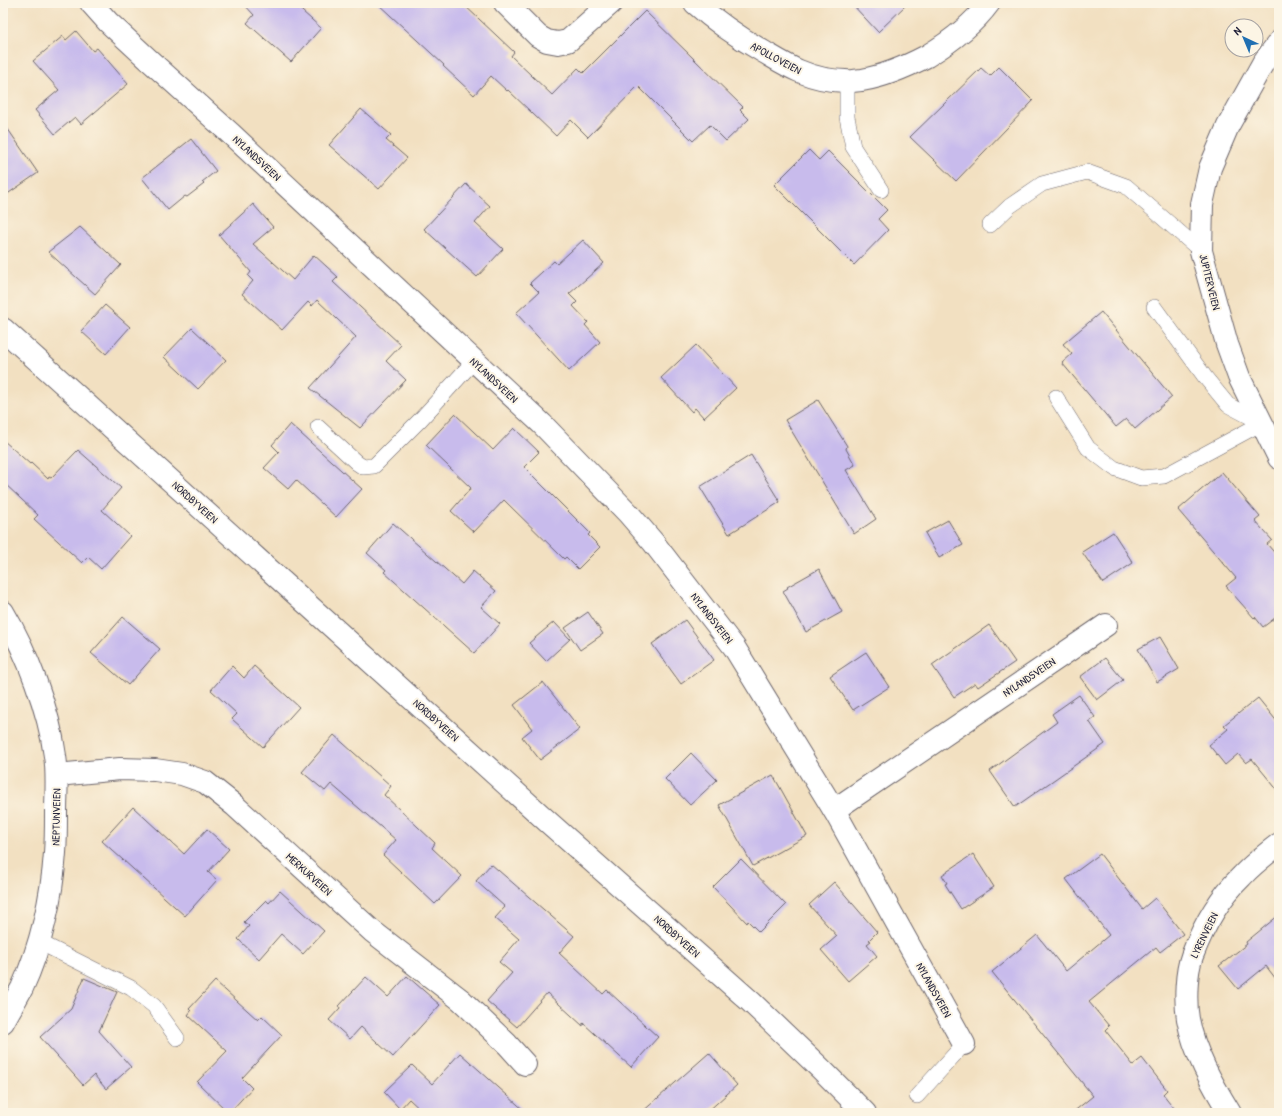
<svg xmlns="http://www.w3.org/2000/svg" width="1282" height="1116" font-family="'Patrick Hand',sans-serif">
  <style>
    .building { fill: #c8bbec }
    .lines { fill: none; stroke-linecap: round; stroke-linejoin: round }
    .service-casing { stroke: #6b646a; stroke-width: 16 }
    .minor-casing { stroke: #6b646a; stroke-width: 24 }
    .primary-casing { stroke: #6b646a; stroke-width: 24 }
    .service { stroke: #fff; stroke-width: 15 }
    .minor { stroke: #fff; stroke-width: 22 }
    .primary { stroke: #fff; stroke-width: 22 }
    .labels { text-anchor: middle; dominant-baseline: central; stroke-width: 4; stroke-linejoin: round; paint-order: stroke }
    .street-label { font-size: 11px; fill: #22223b; stroke: #fcf5e5 }
  </style>
  <rect width="100%" height="100%" fill="#fcf5e5"/>
  <filter id="ink" filterUnits="userSpaceOnUse"><feTurbulence type="fractalNoise" baseFrequency=".025" numOctaves="2"/><feDisplacementMap in="SourceGraphic" scale="8" xChannelSelector="R" yChannelSelector="G"/><feConvolveMatrix kernelMatrix="1 2 1 2 8 2 1 2 1" color-interpolation-filters="sRGB"/></filter>
  <filter id="wash" filterUnits="userSpaceOnUse"><feTurbulence type="fractalNoise" baseFrequency=".012" numOctaves="4" result="noise"/><feDisplacementMap in="SourceGraphic" scale="16" xChannelSelector="R" yChannelSelector="G"/><feGaussianBlur stdDeviation="0.9" result="paint"/><feColorMatrix in="noise" values="0 0 0 0 0 0 0 0 0 0 0 0 0 0 0 0 0 1.4 0 .05"/><feComposite in="paint" operator="in"/></filter>
  <g filter="url(#wash)">
    <rect width="100%" height="100%" fill="#f2e0c1"/>
    <g id="blocks">
      <g class="building">
        <path d="M 243,3 L 293,3 L 321,28 L 291,62 L 247,23 L 254,15 Z"/>
        <path d="M 377,3 L 462,3 L 514,52 L 511,56 L 552,95 L 578,68 L 583,73 L 645,11 L 743,107 L 740,110 L 749,119 L 726,141 L 710,125 L 693,141 L 638,86 L 588,137 L 571,120 L 556,136 L 508,90 L 507,91 L 491,76 L 474,95 L 443,66 L 444,65 Z"/>
        <path d="M 851,3 L 908,3 L 878,32 Z"/>
        <path d="M 76,31 L 93,51 L 97,48 L 128,84 L 81,124 L 75,117 L 55,134 L 35,110 L 59,90 L 33,61 L 63,36 L 66,40 Z"/>
        <path d="M 999,67 L 1033,101 L 956,181 L 910,137 L 981,68 L 990,76 Z"/>
        <path d="M 361,109 L 391,135 L 386,140 L 407,158 L 379,189 L 329,145 Z"/>
        <path d="M 3,122 L 38,173 L 3,197 Z"/>
        <path d="M 191,139 L 216,171 L 202,182 L 204,184 L 187,197 L 185,196 L 168,210 L 142,178 Z"/>
        <path d="M 809,150 L 819,160 L 828,151 L 887,210 L 878,219 L 888,230 L 854,265 L 774,185 Z"/>
        <path d="M 466,184 L 490,206 L 475,223 L 503,249 L 477,277 L 424,229 Z"/>
        <path d="M 253,204 L 273,227 L 253,244 L 293,280 L 314,255 L 338,277 L 333,282 L 401,345 L 386,361 L 406,380 L 360,428 L 310,388 L 356,337 L 317,300 L 312,306 L 308,302 L 282,330 L 242,294 L 253,281 L 248,276 L 251,272 L 219,235 Z"/>
        <path d="M 80,227 L 121,265 L 95,294 L 48,252 Z"/>
        <path d="M 583,240 L 604,263 L 569,294 L 577,302 L 573,306 L 588,322 L 585,325 L 600,342 L 569,371 L 516,313 L 539,292 L 530,283 L 554,261 L 557,264 Z"/>
        <path d="M 105,305 L 130,327 L 106,354 L 81,331 Z"/>
        <path d="M 1101,312 L 1172,397 L 1135,429 L 1126,419 L 1116,427 L 1062,363 L 1072,354 L 1063,344 Z"/>
        <path d="M 192,328 L 226,360 L 198,389 L 164,357 Z"/>
        <path d="M 696,345 L 736,388 L 704,418 L 695,408 L 692,412 L 661,378 Z"/>
        <path d="M 818,400 L 847,446 L 846,449 L 855,465 L 846,470 L 876,519 L 854,534 L 785,420 Z"/>
        <path d="M 455,414 L 493,450 L 514,428 L 539,452 L 524,467 L 590,533 L 588,535 L 600,547 L 578,569 L 566,557 L 564,559 L 504,500 L 474,532 L 451,511 L 471,488 L 426,445 Z"/>
        <path d="M 290,424 L 362,489 L 336,517 L 296,480 L 288,489 L 264,468 L 279,452 L 272,445 Z"/>
        <path d="M 3,440 L 30,464 L 31,463 L 48,479 L 49,477 L 51,478 L 78,450 L 121,488 L 102,510 L 130,536 L 101,569 L 88,557 L 82,563 L 34,519 L 38,515 L 3,482 Z"/>
        <path d="M 751,455 L 780,502 L 729,534 L 700,487 Z"/>
        <path d="M 1222,472 L 1260,517 L 1255,521 L 1272,540 L 1267,544 L 1279,558 L 1279,615 L 1263,627 L 1255,617 L 1254,618 L 1226,586 L 1236,578 L 1178,510 Z"/>
        <path d="M 948,520 L 963,545 L 939,558 L 925,533 Z"/>
        <path d="M 393,523 L 462,584 L 473,571 L 496,591 L 481,607 L 500,624 L 474,653 L 384,572 L 386,570 L 367,553 Z"/>
        <path d="M 1113,532 L 1133,563 L 1103,583 L 1082,552 Z"/>
        <path d="M 819,569 L 842,612 L 806,632 L 783,591 L 788,588 L 787,587 Z"/>
        <path d="M 588,612 L 603,634 L 580,650 L 565,628 Z"/>
        <path d="M 123,617 L 160,649 L 128,685 L 91,653 Z"/>
        <path d="M 685,620 L 714,660 L 681,684 L 652,644 Z"/>
        <path d="M 554,622 L 570,639 L 546,661 L 529,643 Z"/>
        <path d="M 989,625 L 1015,662 L 978,687 L 975,683 L 954,697 L 932,665 Z"/>
        <path d="M 1160,637 L 1179,669 L 1157,682 L 1138,649 Z"/>
        <path d="M 866,652 L 889,687 L 853,710 L 830,676 Z"/>
        <path d="M 1105,658 L 1123,680 L 1097,700 L 1080,677 Z"/>
        <path d="M 232,666 L 244,678 L 254,666 L 299,707 L 263,747 L 232,719 L 237,714 L 211,690 Z"/>
        <path d="M 543,682 L 580,729 L 540,760 L 522,737 L 532,729 L 514,705 Z"/>
        <path d="M 1079,695 L 1095,717 L 1089,721 L 1105,744 L 1015,807 L 990,771 L 1057,722 L 1052,714 Z"/>
        <path d="M 1258,698 L 1279,724 L 1279,792 L 1252,759 L 1246,763 L 1238,754 L 1225,765 L 1209,745 L 1228,729 L 1224,725 Z"/>
        <path d="M 334,735 L 391,786 L 384,795 L 435,843 L 432,848 L 462,876 L 435,904 L 383,855 L 396,840 L 331,784 L 325,791 L 302,772 Z"/>
        <path d="M 691,753 L 717,780 L 690,805 L 665,779 Z"/>
        <path d="M 773,775 L 807,836 L 753,866 L 719,805 Z"/>
        <path d="M 133,807 L 184,854 L 207,829 L 229,849 L 208,872 L 217,880 L 185,916 L 102,841 Z"/>
        <path d="M 973,854 L 994,887 L 961,909 L 945,884 L 947,883 L 942,875 Z"/>
        <path d="M 1100,854 L 1142,909 L 1155,898 L 1183,934 L 1160,952 L 1156,947 L 1089,1002 L 1109,1026 L 1105,1030 L 1133,1065 L 1142,1058 L 1167,1090 L 1163,1094 L 1178,1113 L 1072,1113 L 1093,1096 L 992,972 L 1037,935 L 1066,971 L 1109,935 L 1066,879 Z"/>
        <path d="M 741,859 L 786,905 L 759,932 L 748,921 L 747,923 L 713,887 Z"/>
        <path d="M 491,864 L 574,936 L 559,953 L 603,994 L 607,990 L 658,1037 L 631,1067 L 583,1023 L 583,1026 L 547,993 L 517,1027 L 487,1001 L 512,973 L 499,962 L 519,939 L 495,918 L 505,907 L 476,881 Z"/>
        <path d="M 834,882 L 877,932 L 869,940 L 871,941 L 867,944 L 877,956 L 848,981 L 821,950 L 837,936 L 809,905 Z"/>
        <path d="M 280,891 L 324,931 L 303,954 L 281,934 L 259,959 L 238,939 L 249,926 L 244,922 L 266,900 L 269,903 Z"/>
        <path d="M 1279,915 L 1279,983 L 1266,966 L 1238,989 L 1219,966 L 1247,944 L 1246,942 Z"/>
        <path d="M 407,976 L 440,1005 L 393,1057 L 361,1027 L 350,1039 L 329,1020 L 340,1008 L 339,1006 L 366,977 L 388,997 Z"/>
        <path d="M 84,978 L 117,992 L 99,1031 L 131,1067 L 106,1089 L 94,1075 L 83,1085 L 40,1037 L 71,1009 Z"/>
        <path d="M 215,981 L 258,1020 L 262,1016 L 282,1035 L 242,1078 L 252,1088 L 229,1113 L 197,1082 L 227,1051 L 188,1015 L 191,1011 L 189,1009 Z"/>
        <path d="M 460,1053 L 527,1113 L 424,1113 L 409,1099 L 400,1109 L 384,1092 L 412,1065 L 432,1084 Z"/>
        <path d="M 709,1053 L 737,1085 L 706,1113 L 641,1113 Z"/>
      </g>
    </g>
  </g>
  <g filter="url(#ink)">
    <use href="#blocks" fill-opacity="0" stroke="#6b646a" stroke-width="1"/>
    <g class="lines">
      <g class="service-casing">
        <g id="service">
          <path d="M 847,81 L 847,117 L 853,147 L 881,190"/>
          <path d="M 990,225 L 1010,206 L 1042,184 L 1087,172 L 1126,186 L 1201,251"/>
          <path d="M 1154,307 L 1205,377 L 1228,405 L 1262,423"/>
          <path d="M 1056,397 L 1088,448 L 1114,468 L 1141,478 L 1164,476 L 1262,423"/>
          <path d="M 318,427 L 357,463 L 363,467 L 374,466 L 420,420 L 474,361"/>
          <path d="M 39,942 L 131,988 L 154,1006 L 177,1038"/>
          <path d="M 917,1096 L 964,1044"/>
        </g>
      </g>
      <g class="minor-casing">
        <g id="minor">
          <path d="M 91,3 L 108,22 L 149,60 L 231,134 L 542,424 L 628,513 L 653,542 L 734,647 L 834,810 L 964,1044"/>
          <path d="M 505,3 L 538,36 L 547,41 L 558,43 L 568,41 L 611,3"/>
          <path d="M 695,3 C 716,22 740,38 764,52 C 776,59 787,66 799,71 C 813,77 831,81 846,81 C 851,82 857,80 862,80 C 885,76 906,67 927,56 C 950,42 973,25 989,3"/>
          <path d="M 1279,42 L 1263,63 L 1228,126 L 1210,168 L 1202,204 L 1201,251 L 1227,344 L 1239,377 L 1279,458"/>
          <path d="M 3,612 C 27,652 49,710 55,756 C 58,775 56,794 56,814 C 56,827 56,840 55,853 C 52,897 41,947 22,988 C 16,999 9,1011 3,1022"/>
          <path d="M 57,775 L 120,769 L 155,770 L 182,774 L 205,782 L 234,805 L 372,931 L 461,1000 L 507,1044 L 525,1064"/>
          <path d="M 834,810 L 1106,625"/>
          <path d="M 1230,1113 C 1212,1084 1194,1052 1188,1019 C 1185,1001 1186,972 1192,956 C 1203,927 1220,897 1242,876 C 1253,864 1266,854 1279,844"/>
        </g>
      </g>
      <g class="primary-casing">
        <path id="primary" d="M 3,329 L 547,821 L 751,1002 L 820,1068 L 865,1113"/>
      </g>
      <use href="#service" class="service"/>
      <use href="#minor" class="minor"/>
      <use href="#primary" class="primary"/>
    </g>
  </g>
  <g class="labels">
    <g class="street-label">
      <text transform="translate(776 58) rotate(28)">APOLLOVEIEN</text>
      <text transform="translate(257 158) rotate(43)">NYLANDSVEIEN</text>
      <text transform="translate(1210 282) rotate(76)">JUPITERVEIEN</text>
      <text transform="translate(494 380) rotate(43)">NYLANDSVEIEN</text>
      <text transform="translate(195 502) rotate(42)">NORDBYVEIEN</text>
      <text transform="translate(712 618) rotate(52)">NYLANDSVEIEN</text>
      <text transform="translate(1029 677) rotate(-34)">NYLANDSVEIEN</text>
      <text transform="translate(436 720) rotate(42)">NORDBYVEIEN</text>
      <text transform="translate(56 817) rotate(-89)">NEPTUNVEIEN</text>
      <text transform="translate(309 874) rotate(42)">MERKURVEIEN</text>
      <text transform="translate(1204 935) rotate(-64)">LYRENVEIEN</text>
      <text transform="translate(677 936) rotate(42)">NORDBYVEIEN</text>
      <text transform="translate(934 990) rotate(61)">NYLANDSVEIEN</text>
    </g>
  </g>
  <rect width="1282" height="1116" fill="none" stroke="#fcf5e5" stroke-width="16"/>
  <g transform="translate(1244 38) rotate(316)"><circle r="19" fill="#fcf5e5" stroke="#a5a1a1"/>
  <path d="M0-3L7 15L0 10L-7 15Z" fill="#1f6fb2"/>
  <text y="-6" font-size="11" font-weight="bold" text-anchor="middle" fill="#22223b">N</text>
  </g>
</svg>
